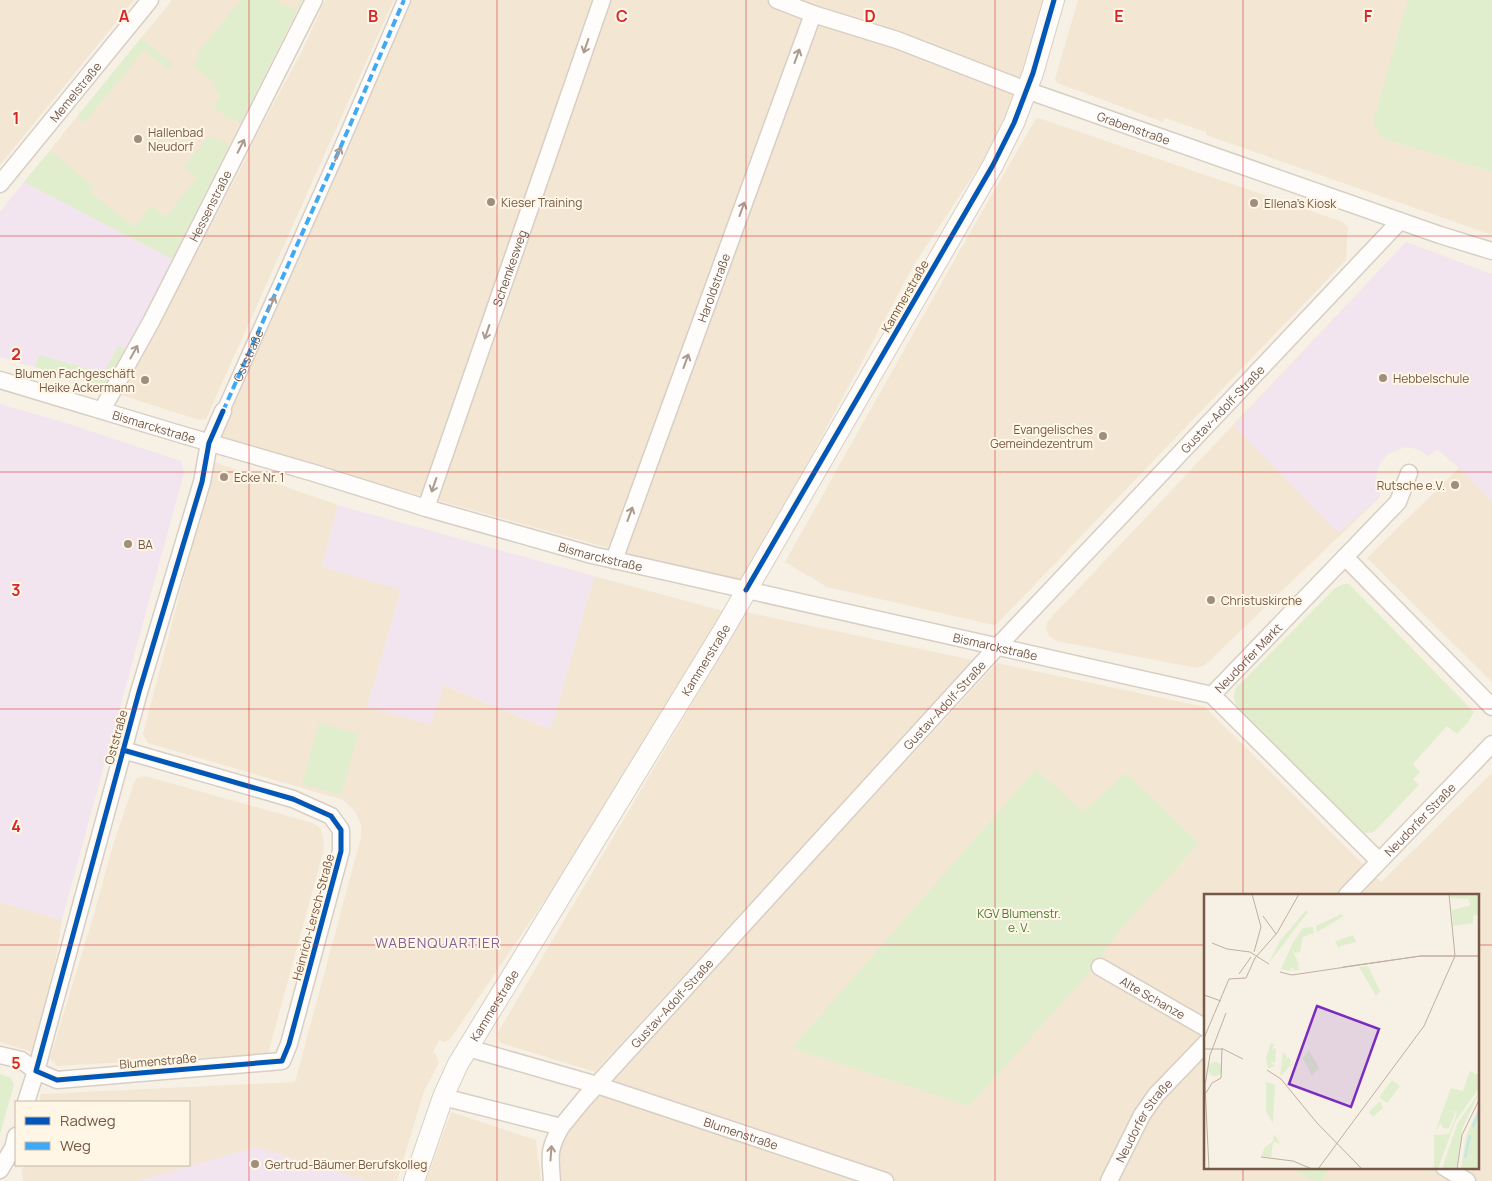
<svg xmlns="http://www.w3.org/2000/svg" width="1492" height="1181" font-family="Manrope,sans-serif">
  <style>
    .residential { fill: #f3e7d4; fill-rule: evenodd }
    .education { fill: #f3e5f0 }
    .green { fill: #e0eece }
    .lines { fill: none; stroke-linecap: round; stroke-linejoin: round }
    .pedestrian-casing { stroke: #d8cec4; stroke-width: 15 }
    .minor-casing { stroke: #d8cec4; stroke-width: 19 }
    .tertiary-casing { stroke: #d8cec4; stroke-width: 22 }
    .pedestrian { stroke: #fefdfb; stroke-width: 12 }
    .minor { stroke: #fefdfb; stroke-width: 16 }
    .tertiary { stroke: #fefdfb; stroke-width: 20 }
    .quiet { stroke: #3fa9f5; stroke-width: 4; stroke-dasharray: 8 4; stroke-linecap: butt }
    .cycleway-casing { stroke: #fff6e6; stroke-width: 8 }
    .cycleway { stroke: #0057b8; stroke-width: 5 }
    .oneway { stroke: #ac9a8e }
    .grid { fill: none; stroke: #d62828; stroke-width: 1; stroke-opacity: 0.55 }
    .poi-dot { fill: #a28e7d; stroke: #fff6e6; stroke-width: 2 }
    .labels { text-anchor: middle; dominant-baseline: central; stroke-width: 4; stroke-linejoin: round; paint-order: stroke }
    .street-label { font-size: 12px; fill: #755845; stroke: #fff6e6 }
    .poi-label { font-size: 12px; fill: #755845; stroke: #fff6e6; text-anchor: start }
    .park-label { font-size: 12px; fill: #4c7c3c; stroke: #fff6e6 }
    .neighbourhood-label { font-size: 14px; letter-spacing: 1px; fill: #886099; stroke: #fff6e6 }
    .inset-river { fill: none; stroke: #c7e4e7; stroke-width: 2.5 }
    .inset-road { fill: none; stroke: #bfafa0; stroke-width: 1 }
    .view { fill: #7b2cbf; fill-opacity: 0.15; stroke: #7b2cbf; stroke-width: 2.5 }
    .inset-edge { fill: none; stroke: #755845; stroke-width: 2.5 }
    .grid-label { font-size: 16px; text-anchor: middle; font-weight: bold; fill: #d62828; stroke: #fff6e6; stroke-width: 4; stroke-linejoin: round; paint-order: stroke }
  </style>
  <rect width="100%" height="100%" fill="#f7f1e5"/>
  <g class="residential">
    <path d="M 0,0 L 134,0 L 0,165 Z"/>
    <path d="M 172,0 L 303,0 L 172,259 L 24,182 Z"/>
    <path d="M 325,0 L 394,0 L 206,419 L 199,420 L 121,395 L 243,164 L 254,140 L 303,49 Z"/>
    <path d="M 404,0 L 1051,0 L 1026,96 L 915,263 L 742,585 L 210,437 Z"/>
    <path d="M 1078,0 L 1421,0 L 1381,138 L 1492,172 L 1492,235 L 1206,135 L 1206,132 L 1165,118 L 1163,122 L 1057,83 L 1055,79 Z"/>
    <path d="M 1039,118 L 1343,222 L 1348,227 L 1346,260 L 997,624 L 993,625 L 827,587 L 785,562 L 960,250 L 1035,120 Z"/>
    <path d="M 1406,242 L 1492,274 L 1492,682 L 1367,558 L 1459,468 L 1437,449 L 1428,456 L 1418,449 L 1405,447 L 1388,454 L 1380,463 L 1376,476 L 1380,497 L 1205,665 L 1197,668 L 1056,641 L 1049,636 L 1046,628 L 1047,622 Z"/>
    <path d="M 214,462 L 338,505 L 322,567 L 401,589 L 368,707 L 443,685 L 549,729 L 554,719 L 594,576 L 723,611 L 622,787 L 451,1038 L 445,1042 L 439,1040 L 433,1052 L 436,1055 L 439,1063 L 424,1091 L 397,1181 L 23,1181 L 22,1171 L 24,1165 L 189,1165 L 189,1102 L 39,1102 L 41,1094 L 295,1082 L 361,837 L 361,824 L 354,810 L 343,800 L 148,743 L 143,734 Z"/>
    <path d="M 746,612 L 973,660 L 595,1072 L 501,1043 L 499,1041 L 497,1034 Z"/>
    <path d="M 997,663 L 1205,707 L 1381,882 L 1492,773 L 1492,1181 L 561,1181 L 558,1152 L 580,1113 ZM 1206,895 L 1478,895 L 1478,1167 L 1206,1167 Z"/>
    <path d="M 145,776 L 313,823 L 320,828 L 323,837 L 324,849 L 268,1054 L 57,1066 L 50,1058 L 94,914 L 112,848 L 134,783 L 137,778 Z"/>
    <path d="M 0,902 L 62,920 L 55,963 L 32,1052 L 0,1042 Z"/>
    <path d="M 451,1112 L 536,1140 L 541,1181 L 426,1181 Z"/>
  </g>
  <g class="education">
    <path d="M 24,182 L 172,259 L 144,315 L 104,387 L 0,357 L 0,212 Z"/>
    <path d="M 1406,242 L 1492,274 L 1492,502 L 1459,468 L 1438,449 L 1428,456 L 1418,449 L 1405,447 L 1388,454 L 1380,463 L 1376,476 L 1380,497 L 1338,533 L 1234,426 Z"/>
    <path d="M 0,404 L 60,421 L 181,461 L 184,473 L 62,920 L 0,902 Z"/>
    <path d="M 338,505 L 594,576 L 554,719 L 549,729 L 444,685 L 431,725 L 367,707 L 401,590 L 322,567 Z"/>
    <path d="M 257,1147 L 367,1181 L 138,1181 Z"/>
  </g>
  <g class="green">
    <path d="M 241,0 L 275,0 L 295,10 L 300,0 L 302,0 L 241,123 L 226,117 L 213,106 L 221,95 L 214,89 L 217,85 L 193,65 L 200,56 L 197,53 Z"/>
    <path d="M 1408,0 L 1492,0 L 1492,172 L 1381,138 L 1373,122 Z"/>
    <path d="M 141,38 L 173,64 L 168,69 L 144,50 L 84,123 L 77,117 Z"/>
    <path d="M 209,136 L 229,145 L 172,259 L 24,182 L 50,151 L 94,187 L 90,192 L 134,227 L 151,206 L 166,217 L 197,178 L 184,167 Z"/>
    <path d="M 118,346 L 125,349 L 104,387 L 35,367 L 39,355 L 104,373 Z"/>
    <path d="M 1344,584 L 1349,584 L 1474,712 L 1469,721 L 1457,734 L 1447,726 L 1413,764 L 1420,772 L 1413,779 L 1419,785 L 1374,832 L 1365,833 L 1239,710 C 1234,702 1233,698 1235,689 L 1335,588 Z"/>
    <path d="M 319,723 L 358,734 L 341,795 L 302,784 Z"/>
    <path d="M 1036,769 L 1083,812 L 1126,773 L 1199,843 L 1122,928 L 1082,981 L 969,1106 L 792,1048 Z"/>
    <path d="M 0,1074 L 11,1078 L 14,1085 L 0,1134 Z"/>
    <path d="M 1290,1167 L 1330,1167 L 1322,1181 L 1314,1181 Z"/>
  </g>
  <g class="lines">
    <g class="pedestrian-casing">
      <g id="pedestrian">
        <path id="s1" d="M 223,411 L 338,153 L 404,0"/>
      </g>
    </g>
    <g class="minor-casing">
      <g id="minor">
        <path id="s2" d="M 777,0 L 813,14 L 897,40 L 1026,90 L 1440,235 L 1492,251"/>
        <path id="s3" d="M 0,184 L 150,0"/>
        <path id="s4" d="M 0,380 L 183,435 L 314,473 L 426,508 L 592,555 L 1212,695"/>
        <path id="s5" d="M 102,410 L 152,320 L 314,0"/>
        <path id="s6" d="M 426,508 L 602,0"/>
        <path d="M 1345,557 L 1492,707"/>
        <path id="s7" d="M 614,560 L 813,14"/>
        <path id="s8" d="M 1212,695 L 1398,502 L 1409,473"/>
        <path d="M 1212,695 L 1379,861"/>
        <path d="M 123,750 L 293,799 L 331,816 L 341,830 L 341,851 L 289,1044 L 282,1061 L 57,1080 L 36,1071 L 139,692 L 202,482 L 209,443 L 223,411"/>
        <path id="s9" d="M 1347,895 L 1492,744"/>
        <path id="s10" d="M 1100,967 L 1206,1028"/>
        <path id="s11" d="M 468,1048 L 597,1085 L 885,1181"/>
        <path d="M 0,1055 L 21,1060 L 36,1071 L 26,1102"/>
        <path id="s12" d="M 443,1097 L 561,1127 L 584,1099 L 997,647 L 1400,221"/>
        <path d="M 1444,1167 L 1467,1181"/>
        <path d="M 0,1170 L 13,1148 L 16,1136"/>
        <path d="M 552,1181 C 550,1155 548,1150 561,1127"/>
        <path id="s13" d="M 1109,1181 L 1142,1115 L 1156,1095 L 1206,1043"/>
      </g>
    </g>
    <g class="tertiary-casing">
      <g id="tertiary">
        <path id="s14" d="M 414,1181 L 443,1097 L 458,1064 L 723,631 L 993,165 L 1014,123 L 1033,73 L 1054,0"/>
      </g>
    </g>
    <use href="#pedestrian" class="pedestrian"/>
    <use href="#minor" class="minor"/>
    <use href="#tertiary" class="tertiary"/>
    <path class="quiet" d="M 223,411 L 338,153 L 404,0"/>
    <g class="cycleway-casing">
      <g id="cycleway">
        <path d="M 746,590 L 993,165 L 1014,123 L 1033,73 L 1054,0"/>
        <path d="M 123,750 L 293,799 L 331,816 L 341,830 L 341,851 L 289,1044 L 282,1061 L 57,1080 L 36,1071 L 139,692 L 202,482 L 209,443 L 223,411"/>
      </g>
    </g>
    <use href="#cycleway" class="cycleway"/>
  </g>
  <defs><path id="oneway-shaft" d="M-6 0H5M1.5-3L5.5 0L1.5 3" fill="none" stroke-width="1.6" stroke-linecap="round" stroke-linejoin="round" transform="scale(1.25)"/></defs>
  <g class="oneway">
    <use href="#oneway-shaft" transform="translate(586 46) rotate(109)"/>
    <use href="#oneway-shaft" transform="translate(797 56) rotate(-70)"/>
    <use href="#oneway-shaft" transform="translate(241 146) rotate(-63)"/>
    <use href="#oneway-shaft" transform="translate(338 154) rotate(-66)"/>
    <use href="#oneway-shaft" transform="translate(742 209) rotate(-70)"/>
    <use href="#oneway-shaft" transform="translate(272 303) rotate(-66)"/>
    <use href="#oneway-shaft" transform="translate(487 332) rotate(109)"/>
    <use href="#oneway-shaft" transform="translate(134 352) rotate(-61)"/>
    <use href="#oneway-shaft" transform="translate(686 361) rotate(-70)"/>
    <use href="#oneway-shaft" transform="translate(434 485) rotate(109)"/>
    <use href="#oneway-shaft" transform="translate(630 514) rotate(-70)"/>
    <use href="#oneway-shaft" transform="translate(551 1153) rotate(-86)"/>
  </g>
  <path class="grid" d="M 249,0 L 249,1181M 497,0 L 497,1181M 746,0 L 746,1181M 995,0 L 995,1181M 1243,0 L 1243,895M 0,236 L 1492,236M 0,472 L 1492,472M 0,709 L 1492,709M 0,945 L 1206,945M 1478,945 L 1492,945M 1243,1167 L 1243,1181"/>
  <g class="poi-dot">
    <circle cx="138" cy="139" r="5"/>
    <circle cx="491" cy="202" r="5"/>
    <circle cx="1254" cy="203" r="5"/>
    <circle cx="1383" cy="378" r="5"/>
    <circle cx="145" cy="380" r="5"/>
    <circle cx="1103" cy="436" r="5"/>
    <circle cx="224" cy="477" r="5"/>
    <circle cx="1455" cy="485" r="5"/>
    <circle cx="128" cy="544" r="5"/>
    <circle cx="1211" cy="600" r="5"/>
    <circle cx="255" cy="1164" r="5"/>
  </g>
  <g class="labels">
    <g class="street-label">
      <text stroke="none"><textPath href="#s3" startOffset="119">Memelstraße</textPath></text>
      <text stroke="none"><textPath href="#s2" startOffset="379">Grabenstraße</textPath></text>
      <text stroke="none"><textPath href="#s5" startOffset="231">Hessenstraße</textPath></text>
      <text stroke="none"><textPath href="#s6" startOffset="254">Schemkesweg</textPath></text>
      <text stroke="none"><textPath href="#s7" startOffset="290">Haroldstraße</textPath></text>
      <text transform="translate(905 296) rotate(-60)">Kammerstraße</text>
      <text stroke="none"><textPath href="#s1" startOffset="61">Oststraße</textPath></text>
      <text stroke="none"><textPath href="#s12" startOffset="1098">Gustav-Adolf-Straße</textPath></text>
      <text stroke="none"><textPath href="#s4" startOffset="161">Bismarckstraße</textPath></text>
      <text stroke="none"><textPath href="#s4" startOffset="626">Bismarckstraße</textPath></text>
      <text stroke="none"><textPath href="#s4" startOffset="1031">Bismarckstraße</textPath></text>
      <text stroke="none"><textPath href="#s8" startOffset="52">Neudorfer Markt</textPath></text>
      <text stroke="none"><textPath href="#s14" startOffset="599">Kammerstraße</textPath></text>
      <text stroke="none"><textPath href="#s12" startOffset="692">Gustav-Adolf-Straße</textPath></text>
      <text transform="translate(116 737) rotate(-75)">Oststraße</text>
      <text stroke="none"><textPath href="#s9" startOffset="105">Neudorfer Straße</textPath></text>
      <text transform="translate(313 917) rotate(-75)">Heinrich-Lersch-Straße</text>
      <text stroke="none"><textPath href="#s10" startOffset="61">Alte Schanze</textPath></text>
      <text stroke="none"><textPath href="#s12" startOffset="288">Gustav-Adolf-Straße</textPath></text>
      <text stroke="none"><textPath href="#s14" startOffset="194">Kammerstraße</textPath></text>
      <text transform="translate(158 1061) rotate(-5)">Blumenstraße</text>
      <text stroke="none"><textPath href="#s13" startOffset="70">Neudorfer Straße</textPath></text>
      <text stroke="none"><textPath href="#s11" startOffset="286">Blumenstraße</textPath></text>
    </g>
    <g class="poi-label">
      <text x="148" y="132">Hallenbad<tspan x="148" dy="14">Neudorf</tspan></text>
      <text x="501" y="202">Kieser Training</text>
      <text x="1264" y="203">Ellena's Kiosk</text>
      <text x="135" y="373" text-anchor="end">Blumen Fachgeschäft<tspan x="135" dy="14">Heike Ackermann</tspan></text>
      <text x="1393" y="378">Hebbelschule</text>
      <text x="1093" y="429" text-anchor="end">Evangelisches<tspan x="1093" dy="14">Gemeindezentrum</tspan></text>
      <text x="234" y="477">Ecke Nr. 1</text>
      <text x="1445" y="485" text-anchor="end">Rutsche e.V.</text>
      <text x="138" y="544">BA</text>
      <text x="1221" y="600">Christuskirche</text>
      <text x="265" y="1164">Gertrud-Bäumer Berufskolleg</text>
    </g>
    <g class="park-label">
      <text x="1019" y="913">KGV Blumenstr.<tspan x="1019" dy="14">e. V.</tspan></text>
    </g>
    <g class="neighbourhood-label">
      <text x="438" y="942">WABENQUARTIER</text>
    </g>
  </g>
  <g transform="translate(1204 894)">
    <rect width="275" height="275" fill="#f7f1e5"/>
    <path d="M 275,0 L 275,20 L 269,22 L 269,29 L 249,32 L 248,16 L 267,11 L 264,5 L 247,4 L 246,1 ZM 102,16 L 104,18 L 65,69 L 75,48 ZM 137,20 L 140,22 L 113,38 L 112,32 ZM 108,21 L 99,34 L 109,33 L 110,39 L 99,43 L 96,58 L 91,59 L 88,55 L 94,69 L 98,68 L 94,70 L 95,76 L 90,77 L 89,73 L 86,77 L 77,75 L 89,48 ZM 149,41 L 152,48 L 134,53 L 131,47 ZM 164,72 L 176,97 L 172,102 L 155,73 ZM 67,149 L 70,150 L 68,155 L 72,154 L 71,169 L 66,168 L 71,172 L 64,175 L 62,164 ZM 105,156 L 115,174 L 108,182 L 99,164 ZM 79,158 L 83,162 L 80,167 L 84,163 L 87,167 L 84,171 L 90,169 L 76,182 ZM4 175a7 7 0 1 1 14 0a7 7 0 1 1-14 0ZM 266,177 L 275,181 L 275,194 L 251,228 L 234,275 L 230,275 L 230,241 L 245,240 L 253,219 L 242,215 L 251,219 L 246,232 L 244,235 L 238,233 L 237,229 L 231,238 L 237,221 L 247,194 L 259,197 ZM 188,186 L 196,192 L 183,209 L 175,203 ZM 62,188 L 71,191 L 69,230 L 62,217 ZM 275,199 L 259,233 L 252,275 L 238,275 L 253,230 ZM 176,207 L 179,214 L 169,223 L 165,218 ZM 275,213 L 275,275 L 257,275 L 262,242 ZM 70,240 L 76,249 L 69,248 L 67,263 L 57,262 L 61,253 L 69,247 Z" fill="#e0eece"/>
    <path class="inset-river" d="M 269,233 L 275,217M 261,264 L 266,241"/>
    <path class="inset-road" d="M 48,0 L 57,33 L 50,58M 59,22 L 72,40M 8,49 L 23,55 L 46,58 L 65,70M 139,73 L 217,62 L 275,62M 76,78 L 88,81 L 216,62 L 275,62M 35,80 L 47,63M 0,101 L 17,107M 0,144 L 25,85 L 42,84 L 51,64 L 73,39 L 95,0M 0,155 L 19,155 L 39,165M 63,176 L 77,185 L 113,229 L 158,275M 17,184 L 18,154M 2,199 L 8,189 L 17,184M 57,263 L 89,267 L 108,275M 5,275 L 1,191 L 6,161 L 22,119M 114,275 L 220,132 L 251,62 L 245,0M 253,275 L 258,241 L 275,206"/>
    <path class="view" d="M 113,112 L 175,135 L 147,213 L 85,190 Z"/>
    <rect width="275" height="275" class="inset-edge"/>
  </g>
  <g class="grid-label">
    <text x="124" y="22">A</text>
    <text x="373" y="22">B</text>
    <text x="622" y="22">C</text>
    <text x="870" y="22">D</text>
    <text x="1119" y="22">E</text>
    <text x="1368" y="22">F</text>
    <text x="16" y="124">1</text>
    <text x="16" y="360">2</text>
    <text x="16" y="596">3</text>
    <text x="16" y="832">4</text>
    <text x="16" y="1069">5</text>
  </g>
  <rect x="15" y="1101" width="175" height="65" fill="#fff6e6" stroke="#c8b7a6"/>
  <rect x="25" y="1117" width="25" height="8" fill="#0057b8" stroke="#c8b7a6"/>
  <text x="60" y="1126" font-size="15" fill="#755845">Radweg</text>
  <rect x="25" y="1142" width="25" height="8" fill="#3fa9f5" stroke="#c8b7a6"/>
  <text x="60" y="1151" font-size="15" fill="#755845">Weg</text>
</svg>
